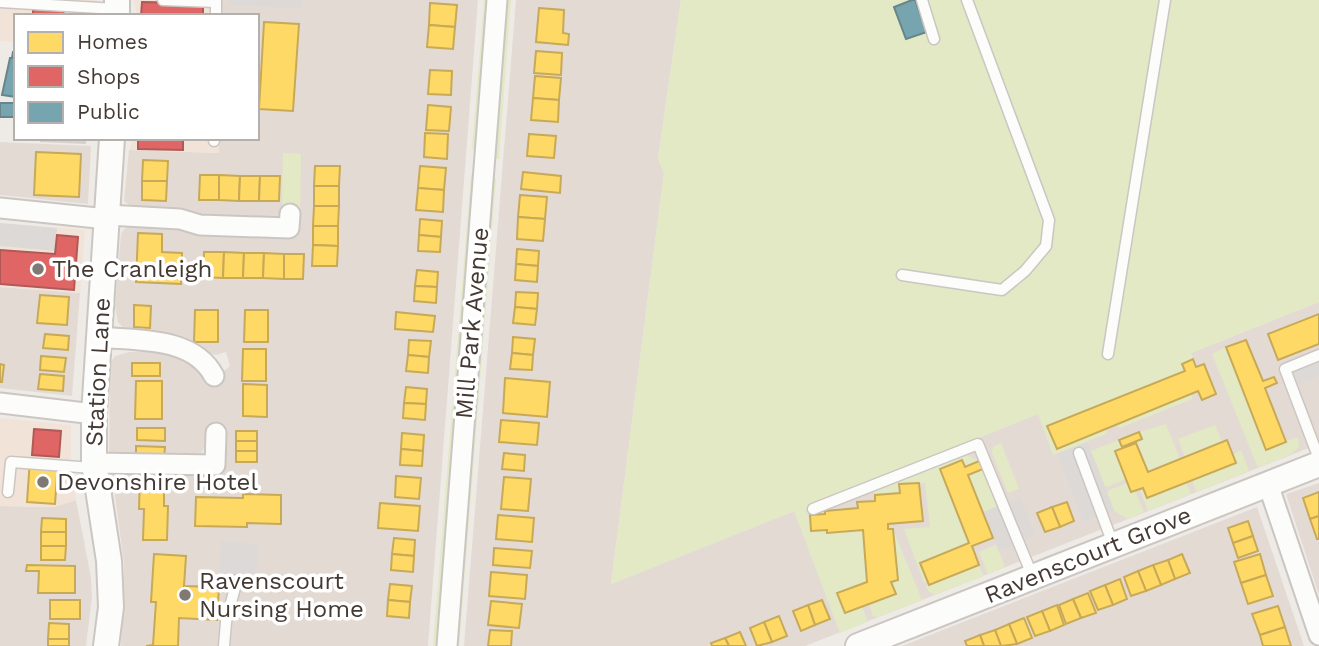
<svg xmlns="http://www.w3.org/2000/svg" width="1319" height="646" font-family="'Work Sans',sans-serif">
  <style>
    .residential { fill: #e3dbd3 }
    .commercial { fill: #f2e3d8 }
    .green { fill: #e2e9c4 }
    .parking { fill: #ddd9d6 }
    .homes { fill: #ffd966; stroke: #c7a957; stroke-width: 2 }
    .shops { fill: #e06666; stroke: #b15957; stroke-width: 2 }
    .public { fill: #76a5af; stroke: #67858a; stroke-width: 2 }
    .building { fill: #d6d1cd; stroke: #d6d1cc; stroke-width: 2 }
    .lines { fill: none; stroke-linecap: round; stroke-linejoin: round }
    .service-casing { stroke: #cbc6c2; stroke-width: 13 }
    .minor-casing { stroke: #cbc6c2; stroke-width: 23 }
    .tertiary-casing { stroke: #cbc6c2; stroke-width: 28 }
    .service { stroke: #fcfcfb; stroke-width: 10 }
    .minor { stroke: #fcfcfb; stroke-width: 19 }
    .tertiary { stroke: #fcfcfb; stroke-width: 24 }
    .poi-dot { fill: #807872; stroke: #fff; stroke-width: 2.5 }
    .labels { text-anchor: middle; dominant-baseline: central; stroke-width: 7; stroke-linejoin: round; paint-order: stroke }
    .poi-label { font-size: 24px; fill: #443a33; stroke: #fff; text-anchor: start }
    .street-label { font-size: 24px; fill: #443a33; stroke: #fff }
  </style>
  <rect width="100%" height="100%" fill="#eeeae6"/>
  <g class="residential">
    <path d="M 222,0 L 478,0 L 428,646 L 121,646 L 124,563 L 111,466 L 222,469 L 208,441 L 200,455 L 183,461 L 109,460 L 110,363 L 115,356 L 129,352 L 151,352 L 176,354 L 199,369 L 203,377 L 221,378 L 224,371 L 230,366 L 226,352 L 216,355 L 208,353 L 189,341 L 167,333 L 140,333 L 124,329 L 118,322 L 115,306 L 121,234 L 124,229 L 131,226 L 182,229 L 201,234 L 297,237 L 296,214 L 282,214 L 278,218 L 213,220 L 134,209 L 124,201 L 129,150 L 219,153 L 219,138 L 257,138 L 257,16 L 221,16 Z"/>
    <path d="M 516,0 L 681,0 L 658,158 L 664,173 L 611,584 L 1319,302 L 1319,444 L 805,646 L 464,646 Z"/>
    <path d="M 0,142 L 91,146 L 88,204 L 0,195 Z"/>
    <path d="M 0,287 L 80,293 L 72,396 L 0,388 Z"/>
    <path d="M 1319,483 L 1319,595 L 1286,494 Z"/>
    <path d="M 76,500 L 91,578 L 92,596 L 86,646 L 0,646 L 0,506 L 54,507 Z"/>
    <path d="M 1257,507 L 1304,646 L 902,646 Z"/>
  </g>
  <g class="commercial">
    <path d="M 0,0 L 97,0 L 96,16 L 16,16 L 16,42 L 0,41 Z"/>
    <path d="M 134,0 L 222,0 L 221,16 L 137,16 Z"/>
    <path d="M 134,138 L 219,138 L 219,153 L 129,150 Z"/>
    <path d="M 0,223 L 85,230 L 80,293 L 0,287 Z"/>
    <path d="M 0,418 L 71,425 L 71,475 L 76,500 L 54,507 L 0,506 Z"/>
  </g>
  <g class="green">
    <path d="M 484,0 L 486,0 L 475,149 L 472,149 Z"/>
    <path d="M 506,0 L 511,0 L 499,159 L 494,159 Z"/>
    <path d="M 681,0 L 1319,0 L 1319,302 L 1191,353 L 1193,359 L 1182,364 L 1185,371 L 1048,426 L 1057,449 L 1108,428 L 1106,434 L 1053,455 L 1038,414 L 807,506 L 811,531 L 827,530 L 827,533 L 863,530 L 867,582 L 837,593 L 845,613 L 862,607 L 867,619 L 865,623 L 840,633 L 794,511 L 611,584 L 664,173 L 658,159 Z"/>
    <path d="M 283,153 L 301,154 L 300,214 L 282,214 Z"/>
    <path d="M 471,175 L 474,175 L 436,646 L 433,646 Z"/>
    <path d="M 493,178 L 496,178 L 459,646 L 455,646 Z"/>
    <path d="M 1226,347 L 1266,449 L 1298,437 L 1299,447 L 1291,454 L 1258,468 L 1212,354 Z"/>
    <path d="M 1192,394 L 1192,399 L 1120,428 L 1115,425 Z"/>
    <path d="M 1166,424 L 1180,459 L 1148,472 L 1136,443 L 1143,440 L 1140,432 Z"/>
    <path d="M 1215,425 L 1222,442 L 1185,457 L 1178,439 Z"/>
    <path d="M 1119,440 L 1122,448 L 1115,452 L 1126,479 L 1107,487 L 1105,486 L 1091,451 Z"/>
    <path d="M 1001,443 L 1019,489 L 1008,493 L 992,453 L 993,447 Z"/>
    <path d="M 1241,450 L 1249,471 L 1196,492 L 1192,480 Z"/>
    <path d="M 967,455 L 979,461 L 965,467 L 962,460 L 940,469 L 969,543 L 920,563 L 927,581 L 924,583 L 904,529 L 930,527 L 925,483 L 899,484 L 900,493 L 875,495 L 874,491 Z"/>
    <path d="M 1299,457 L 1303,459 L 1204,498 L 1199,496 Z"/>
    <path d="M 983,469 L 997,506 L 983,512 L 968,475 Z"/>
    <path d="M 1186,482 L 1191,494 L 1148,511 L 1140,489 L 1143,488 L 1147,497 Z"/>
    <path d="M 1127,483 L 1131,492 L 1135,491 L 1144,512 L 1128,519 L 1114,511 L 1107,493 L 1109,490 Z"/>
    <path d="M 893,529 L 922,600 L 878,617 L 873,616 L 869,604 L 896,594 L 891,582 L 898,579 Z"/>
    <path d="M 996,545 L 1005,567 L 988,574 L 979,552 Z"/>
    <path d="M 979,565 L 984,576 L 935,595 L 928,591 L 926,586 Z"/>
  </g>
  <g class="parking">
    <path d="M 229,0 L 302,0 L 302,8 L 229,6 Z"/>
    <path d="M 0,223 L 57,228 L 55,251 L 0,246 Z"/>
    <path d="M 1319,348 L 1319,376 L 1299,384 L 1289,360 Z"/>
    <path d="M 1087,442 L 1114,510 L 1083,522 L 1057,454 Z"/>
    <path d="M 1020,497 L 1036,536 L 999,551 L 984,512 Z"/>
    <path d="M 221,541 L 258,544 L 256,585 L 218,582 Z"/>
  </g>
  <g class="homes">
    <path d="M 430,3 L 457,5 L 455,27 L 429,25 Z"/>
    <path d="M 539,8 L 564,10 L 563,33 L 569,34 L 568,45 L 536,42 Z"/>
    <path d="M 264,22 L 299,24 L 293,111 L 259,109 Z"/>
    <path d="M 429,25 L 455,27 L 453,49 L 427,47 Z"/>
    <path d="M 536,51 L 562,53 L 561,75 L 534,73 Z"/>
    <path d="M 430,70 L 452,71 L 451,95 L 428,94 Z"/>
    <path d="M 535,76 L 561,78 L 559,100 L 533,98 Z"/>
    <path d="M 533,98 L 559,100 L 558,122 L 531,120 Z"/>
    <path d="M 428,105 L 451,107 L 449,131 L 426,130 Z"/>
    <path d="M 425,133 L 448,134 L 447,159 L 424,157 Z"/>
    <path d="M 529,134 L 556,136 L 554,158 L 527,156 Z"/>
    <path d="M 36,152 L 81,154 L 79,197 L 34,195 Z"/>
    <path d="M 143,160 L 168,161 L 167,181 L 142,181 Z"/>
    <path d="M 315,166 L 340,166 L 339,186 L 314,186 Z"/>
    <path d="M 420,166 L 446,168 L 444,190 L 418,188 Z"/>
    <path d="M 523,172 L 561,176 L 560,193 L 521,189 Z"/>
    <path d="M 200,175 L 219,175 L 219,200 L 199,200 Z"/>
    <path d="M 219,175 L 240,176 L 239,201 L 219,200 Z"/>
    <path d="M 240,176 L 260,176 L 259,201 L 239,201 Z"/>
    <path d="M 260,176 L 280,176 L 279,201 L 259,201 Z"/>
    <path d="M 142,181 L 167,181 L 166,201 L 142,200 Z"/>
    <rect x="314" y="186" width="25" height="20"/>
    <path d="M 418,188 L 444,190 L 443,212 L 416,210 Z"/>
    <path d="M 520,195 L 547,197 L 545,219 L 518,217 Z"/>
    <path d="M 314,206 L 339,206 L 338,226 L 313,226 Z"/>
    <path d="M 518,217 L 545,219 L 543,241 L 517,239 Z"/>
    <path d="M 420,219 L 442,221 L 441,237 L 419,235 Z"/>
    <path d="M 313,226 L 338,226 L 338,246 L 313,245 Z"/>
    <path d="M 138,233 L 162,234 L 162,252 L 182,253 L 181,284 L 136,282 Z"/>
    <path d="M 419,235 L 441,237 L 440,252 L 418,251 Z"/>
    <path d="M 313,245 L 338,246 L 337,266 L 312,266 Z"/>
    <path d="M 517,249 L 539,251 L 538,266 L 516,264 Z"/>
    <path d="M 204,252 L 224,252 L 223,278 L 203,277 Z"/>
    <path d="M 224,252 L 244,253 L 243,278 L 223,278 Z"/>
    <path d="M 244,253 L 264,253 L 263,278 L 243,278 Z"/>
    <path d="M 264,253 L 284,254 L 284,279 L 263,278 Z"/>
    <path d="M 284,254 L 304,254 L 303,279 L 284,279 Z"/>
    <path d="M 516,264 L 538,266 L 537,282 L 515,280 Z"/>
    <path d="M 417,270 L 438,272 L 437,287 L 415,286 Z"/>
    <path d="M 415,286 L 437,287 L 436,303 L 414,301 Z"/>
    <path d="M 516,292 L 538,293 L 537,309 L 515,307 Z"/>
    <path d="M 40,295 L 69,297 L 67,325 L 37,323 Z"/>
    <path d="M 134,305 L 151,306 L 150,328 L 134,327 Z"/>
    <path d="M 515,307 L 537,309 L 535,325 L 513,323 Z"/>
    <path d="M 195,310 L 218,310 L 218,342 L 194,342 Z"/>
    <path d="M 245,310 L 268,310 L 268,342 L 244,342 Z"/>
    <path d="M 396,312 L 435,316 L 433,332 L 395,329 Z"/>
    <path d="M 1319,314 L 1319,344 L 1278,360 L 1268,334 Z"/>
    <path d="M 45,334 L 69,336 L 68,350 L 43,348 Z"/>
    <path d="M 513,337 L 535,339 L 533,355 L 512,353 Z"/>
    <path d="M 409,340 L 431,341 L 429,357 L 408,355 Z"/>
    <path d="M 1246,340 L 1263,381 L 1274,377 L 1277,383 L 1265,388 L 1286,442 L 1266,450 L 1226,347 Z"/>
    <path d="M 243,349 L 266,349 L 266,381 L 242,381 Z"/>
    <path d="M 512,353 L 533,355 L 532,370 L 510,369 Z"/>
    <path d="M 408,355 L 429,357 L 428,373 L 406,371 Z"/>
    <path d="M 41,356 L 66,358 L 64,372 L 40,370 Z"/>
    <path d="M 1193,359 L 1196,367 L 1204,364 L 1216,394 L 1202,400 L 1198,391 L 1057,449 L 1047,426 L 1185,371 L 1182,364 Z"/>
    <rect x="132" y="363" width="28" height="13"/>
    <path d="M 0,364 L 4,365 L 2,382 L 0,382 Z"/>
    <path d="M 40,374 L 64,376 L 63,391 L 38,389 Z"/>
    <path d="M 505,378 L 550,382 L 547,417 L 503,413 Z"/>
    <path d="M 136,381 L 162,381 L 162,419 L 135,419 Z"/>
    <path d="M 243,384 L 267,385 L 267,417 L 243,416 Z"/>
    <path d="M 406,387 L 427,389 L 426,404 L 404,403 Z"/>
    <path d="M 404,403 L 426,404 L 425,420 L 403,418 Z"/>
    <path d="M 501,420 L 539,423 L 537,445 L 499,442 Z"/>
    <path d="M 137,428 L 165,428 L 165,441 L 137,440 Z"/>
    <rect x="236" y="431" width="21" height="10"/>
    <path d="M 1139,432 L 1142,439 L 1122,447 L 1119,440 Z"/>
    <path d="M 402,433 L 424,435 L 423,451 L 401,449 Z"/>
    <path d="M 1227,440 L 1236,463 L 1147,498 L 1143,488 L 1131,492 L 1115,451 L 1136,443 L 1148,472 Z"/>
    <rect x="236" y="441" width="21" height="10"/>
    <path d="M 136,446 L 165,447 L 164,459 L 136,459 Z"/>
    <path d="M 401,449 L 423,451 L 422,466 L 400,465 Z"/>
    <rect x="236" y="451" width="21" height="11"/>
    <path d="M 504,453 L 525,455 L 524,471 L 502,469 Z"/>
    <path d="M 30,459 L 58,461 L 55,504 L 27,502 Z"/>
    <path d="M 962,460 L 965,467 L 979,461 L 983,469 L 968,475 L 993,538 L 972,546 L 979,565 L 929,585 L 920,563 L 969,543 L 940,469 Z"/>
    <path d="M 140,476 L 164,476 L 164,506 L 168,506 L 167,540 L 143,540 L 144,509 L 139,509 Z"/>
    <path d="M 396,476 L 421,478 L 419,499 L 395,497 Z"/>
    <path d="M 504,477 L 531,479 L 528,511 L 501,509 Z"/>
    <path d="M 919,483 L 923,521 L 888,524 L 888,529 L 893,529 L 898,580 L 891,582 L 896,594 L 845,613 L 837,593 L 867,582 L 863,530 L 827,533 L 827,530 L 811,531 L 810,515 L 825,514 L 825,511 L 858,508 L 857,502 L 875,501 L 875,495 L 900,493 L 899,484 Z"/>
    <path d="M 1319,492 L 1319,516 L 1310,519 L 1303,498 Z"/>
    <path d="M 243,494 L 281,495 L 281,524 L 247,523 L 247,527 L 195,526 L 196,497 L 243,498 Z"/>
    <path d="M 1067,502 L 1074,521 L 1060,527 L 1052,507 Z"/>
    <path d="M 380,503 L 420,506 L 418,531 L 378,528 Z"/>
    <path d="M 1052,507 L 1060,527 L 1045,532 L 1037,513 Z"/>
    <path d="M 498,515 L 534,518 L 532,542 L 496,539 Z"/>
    <path d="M 1319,516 L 1319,539 L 1317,539 L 1310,519 Z"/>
    <path d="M 42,518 L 66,519 L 66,532 L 41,532 Z"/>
    <path d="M 1248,521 L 1253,536 L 1233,543 L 1228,528 Z"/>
    <rect x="41" y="532" width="25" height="14"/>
    <path d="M 1253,536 L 1258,551 L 1238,558 L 1233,543 Z"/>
    <path d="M 394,538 L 415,540 L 414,556 L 392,554 Z"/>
    <path d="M 41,546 L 66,546 L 65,560 L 41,560 Z"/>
    <path d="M 494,548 L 532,551 L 530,568 L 493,565 Z"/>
    <path d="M 154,554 L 186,556 L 184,586 L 219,587 L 217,620 L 179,618 L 178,646 L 146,646 L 153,645 L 156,602 L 151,602 Z"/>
    <path d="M 392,554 L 414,556 L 413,572 L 391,570 Z"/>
    <path d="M 1182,554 L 1190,573 L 1175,579 L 1168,560 Z"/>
    <path d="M 1260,554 L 1266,575 L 1241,583 L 1234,562 Z"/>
    <path d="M 1168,560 L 1175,579 L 1161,585 L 1153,565 Z"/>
    <path d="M 27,565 L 75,566 L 75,593 L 38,593 L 39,571 L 26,571 Z"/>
    <path d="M 1153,565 L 1161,585 L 1146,591 L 1138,571 Z"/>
    <path d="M 1138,571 L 1146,591 L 1131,596 L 1124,577 Z"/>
    <path d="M 491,572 L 527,575 L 525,599 L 489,596 Z"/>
    <path d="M 1266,575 L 1273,596 L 1248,604 L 1241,583 Z"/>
    <path d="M 1120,579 L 1127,599 L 1113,605 L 1105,585 Z"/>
    <path d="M 390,584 L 412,586 L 410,602 L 388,600 Z"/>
    <path d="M 1105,585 L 1113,605 L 1098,610 L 1090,591 Z"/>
    <path d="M 1088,593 L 1096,613 L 1081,618 L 1073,599 Z"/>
    <path d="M 1073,599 L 1081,618 L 1066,624 L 1059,605 Z"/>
    <rect x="50" y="600" width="30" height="19"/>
    <path d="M 388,600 L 410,602 L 409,618 L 387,616 Z"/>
    <path d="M 822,600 L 830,619 L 815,625 L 808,605 Z"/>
    <path d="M 491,601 L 522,604 L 519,628 L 488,625 Z"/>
    <path d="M 808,605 L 815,625 L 801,631 L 793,611 Z"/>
    <path d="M 1057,605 L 1064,625 L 1050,631 L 1042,611 Z"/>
    <path d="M 1278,606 L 1285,627 L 1260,635 L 1252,614 Z"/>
    <path d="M 1042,611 L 1050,631 L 1035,636 L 1027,617 Z"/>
    <path d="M 779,616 L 787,636 L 772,642 L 764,622 Z"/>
    <path d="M 1024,618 L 1032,638 L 1017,644 L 1009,624 Z"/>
    <path d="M 764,622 L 772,642 L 757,646 L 750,628 Z"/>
    <path d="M 49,623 L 69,624 L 69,639 L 48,639 Z"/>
    <path d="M 1009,624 L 1017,644 L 1001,646 L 995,630 Z"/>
    <path d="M 1285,627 L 1291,646 L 1263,646 L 1260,635 Z"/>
    <path d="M 490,630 L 512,631 L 511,646 L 488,646 Z"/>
    <path d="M 995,630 L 1001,646 L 984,646 L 980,635 Z"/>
    <path d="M 740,632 L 746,646 L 729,646 L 725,638 Z"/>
    <path d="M 980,635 L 984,646 L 967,646 L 965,641 Z"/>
    <path d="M 725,638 L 729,646 L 712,646 L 711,643 Z"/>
    <rect x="48" y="639" width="21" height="7"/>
  </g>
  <g class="shops">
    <path d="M 142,2 L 203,3 L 203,16 L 141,16 Z"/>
    <path d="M 33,7 L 64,9 L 63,16 L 33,16 Z"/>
    <path d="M 138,138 L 183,138 L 183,150 L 138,149 Z"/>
    <path d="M 57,235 L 78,237 L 74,290 L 0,284 L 0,250 L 55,254 Z"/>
    <path d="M 34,429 L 61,431 L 59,457 L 32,455 Z"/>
  </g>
  <g class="public">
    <path d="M 912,0 L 915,0 L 927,32 L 906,39 L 894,7 Z"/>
    <path d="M 13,52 L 16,52 L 16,97 L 2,95 L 10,58 L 12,58 Z"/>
    <rect x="0" y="103" width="16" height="14"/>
  </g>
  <path class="building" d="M 41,138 L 85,138 L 85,143 L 41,141 Z"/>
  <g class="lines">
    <g class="service-casing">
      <g id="service">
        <path d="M 163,0 L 216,2"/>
        <path d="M 922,0 L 934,39"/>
        <path d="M 0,2 L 116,9"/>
        <path d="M 216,16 L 216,0"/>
        <path d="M 214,141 L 214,138"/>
        <path d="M 902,275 L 1002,290 L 1025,271 L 1046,246 L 1049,220 L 967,0"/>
        <path d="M 1108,354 L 1165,0"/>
        <path d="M 1319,355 L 1285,369 L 1319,459"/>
        <path d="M 1079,453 L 1113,544"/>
        <path d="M 8,492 L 11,462 L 93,468"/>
        <path d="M 813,509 L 978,444 L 1032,575"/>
        <path d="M 224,646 L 226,622 L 237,580"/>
      </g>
    </g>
    <g class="minor-casing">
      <g id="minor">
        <path d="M 0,208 L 107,219"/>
        <path d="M 107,215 L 180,219 L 200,225 L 289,228 L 290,214"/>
        <path d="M 98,337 C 137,341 193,336 214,376"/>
        <path d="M 0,403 L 94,414"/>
        <path d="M 94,463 L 215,465 L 216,433"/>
        <path d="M 1268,484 L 1319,635"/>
        <path d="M 447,646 L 497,0"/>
      </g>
    </g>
    <g class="tertiary-casing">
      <g id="tertiary">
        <path d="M 117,16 L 117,0"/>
        <path d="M 106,646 L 111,607 L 109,561 L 94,463 L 94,414 L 112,138"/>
        <path d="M 858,646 L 1319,464"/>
      </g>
    </g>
    <use href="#service" class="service"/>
    <use href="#minor" class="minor"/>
    <use href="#tertiary" class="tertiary"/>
  </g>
  <g class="poi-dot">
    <circle cx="38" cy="269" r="7"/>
    <circle cx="43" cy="482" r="7"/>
    <circle cx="185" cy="595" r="7"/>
  </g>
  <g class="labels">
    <g class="poi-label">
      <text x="52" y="269">The Cranleigh</text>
      <text x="57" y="482">Devonshire Hotel</text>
      <text x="199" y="581">Ravenscourt<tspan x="199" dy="28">Nursing Home</tspan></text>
    </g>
    <g class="street-label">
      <text transform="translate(472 323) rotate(-85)">Mill Park Avenue</text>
      <text transform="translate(98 372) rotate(-87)">Station Lane</text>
      <text transform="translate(1088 555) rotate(-22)">Ravenscourt Grove</text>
    </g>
  </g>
  <rect x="14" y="14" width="245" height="126" fill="#ffffff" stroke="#b4b0ad" stroke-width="2"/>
  <rect x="28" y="32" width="35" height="21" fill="#ffd966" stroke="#b4b0ad" stroke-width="2"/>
  <text x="77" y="49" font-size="21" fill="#443a33">Homes</text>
  <rect x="28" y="66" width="35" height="21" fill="#e06666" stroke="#b4b0ad" stroke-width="2"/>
  <text x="77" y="84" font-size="21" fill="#443a33">Shops</text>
  <rect x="28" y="102" width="35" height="21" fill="#76a5af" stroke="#b4b0ad" stroke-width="2"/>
  <text x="77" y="119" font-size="21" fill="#443a33">Public</text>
</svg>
